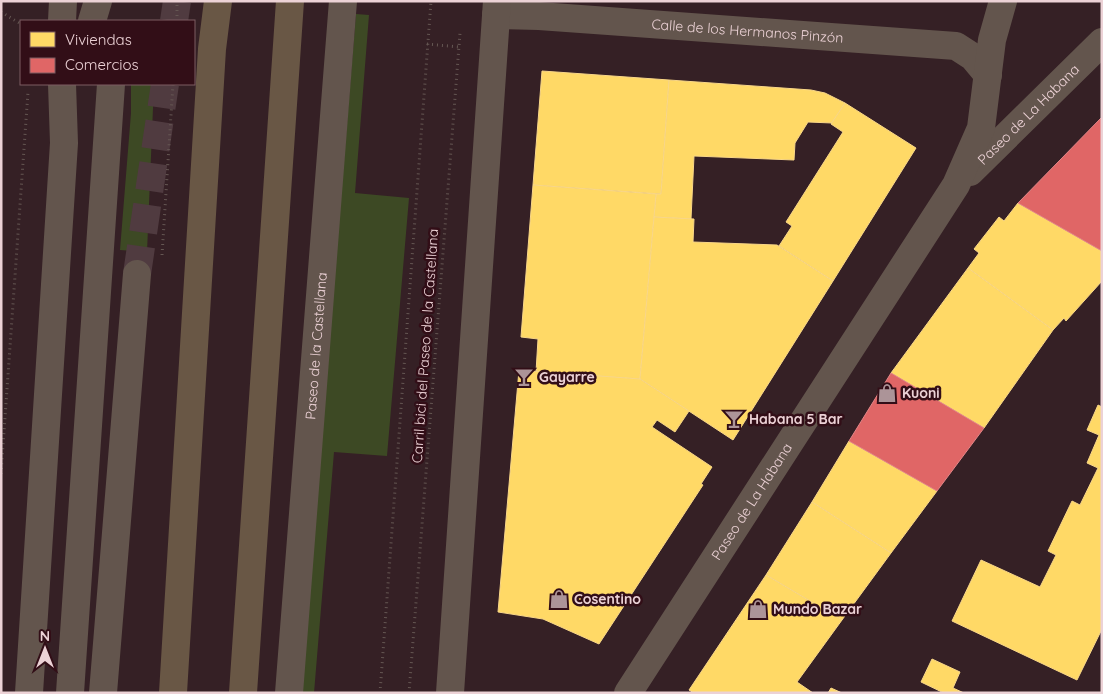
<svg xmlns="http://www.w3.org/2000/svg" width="1103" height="694" font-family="Quicksand,sans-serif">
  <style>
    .green { fill: #3d4924 }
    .homes { fill: #ffd966; stroke: #f9d788 }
    .shops { fill: #e06666; stroke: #e48688 }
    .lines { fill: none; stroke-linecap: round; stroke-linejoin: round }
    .minor-tunnel { stroke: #503b40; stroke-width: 28; stroke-dasharray: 28 14; stroke-linecap: butt }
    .path { stroke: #655753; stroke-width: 3; stroke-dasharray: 1 4; stroke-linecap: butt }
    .minor { stroke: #63554d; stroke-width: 28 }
    .highway { stroke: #695745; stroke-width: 28 }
    .labels { text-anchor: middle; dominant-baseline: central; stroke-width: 5; stroke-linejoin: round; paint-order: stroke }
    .street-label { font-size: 14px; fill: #ecd2d6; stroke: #320e17 }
    .poi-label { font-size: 14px; font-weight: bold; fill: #ecd2d6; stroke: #320e17; text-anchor: start }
  </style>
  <rect width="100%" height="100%" fill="#352025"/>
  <g class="green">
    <path d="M 356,14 L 369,15 L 355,193 L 409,198 L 387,456 L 334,452 L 314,693 L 300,693 Z"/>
    <path d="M 131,84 L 154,84 L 147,252 L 120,250 L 131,113 Z"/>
  </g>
  <g class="homes">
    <path d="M 542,71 L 669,80 L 661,194 L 533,185 Z"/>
    <path d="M 669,80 L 811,90 L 825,93 L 845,103 L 832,123 L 808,122 L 795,143 L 794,160 L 694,156 L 691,219 L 654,217 L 656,194 L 661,194 Z"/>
    <path d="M 845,103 L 916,148 L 833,281 L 779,246 L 792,226 L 786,222 L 843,132 L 831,124 Z"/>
    <path d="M 533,185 L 656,194 L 640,379 L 536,372 L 538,339 L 521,337 Z"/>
    <path d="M 1018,203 L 1102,251 L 1102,281 L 1066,321 L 1064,318 L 1053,330 L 968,268 L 979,253 L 974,249 L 999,217 L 1004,221 Z"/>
    <path d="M 654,217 L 694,219 L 693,242 L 777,245 L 833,281 L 733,440 L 640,379 Z"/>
    <path d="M 968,268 L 1053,330 L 984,428 L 891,373 Z"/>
    <path d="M 519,370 L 640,379 L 689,411 L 675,432 L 657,420 L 652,427 L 712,467 L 701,484 L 703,485 L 599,644 L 543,619 L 498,612 Z"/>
    <path d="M 1098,405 L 1102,407 L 1102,629 L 1077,680 L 952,621 L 981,560 L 1040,587 L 1056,555 L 1048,551 L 1072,501 L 1080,505 L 1098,468 L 1087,463 L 1099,435 L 1087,430 Z"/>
    <path d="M 849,441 L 937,491 L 891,553 L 812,502 Z"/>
    <path d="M 812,502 L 891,553 L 842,620 L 766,575 Z"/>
    <path d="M 766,575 L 842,620 L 797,682 L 813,693 L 694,693 L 689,690 Z"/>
    <path d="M 932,659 L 960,672 L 953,688 L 964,693 L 944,693 L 921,682 Z"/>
    <path d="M 831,688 L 842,693 L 828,693 Z"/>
  </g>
  <g class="shops">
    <path d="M 1102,117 L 1102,251 L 1018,203 Z"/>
    <path d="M 891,373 L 984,428 L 937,491 L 849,441 Z"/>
  </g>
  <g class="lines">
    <g class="minor-tunnel">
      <path d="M 174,21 L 177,1"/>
      <path d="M 137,274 L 165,84"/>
    </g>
    <g class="path">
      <path d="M 1,12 L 21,24"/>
      <path d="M 177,21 L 177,1"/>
      <path d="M 427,44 L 459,47"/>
      <path d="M 162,255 L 173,84"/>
      <path d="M 1,474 L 28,92"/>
      <path d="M 380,693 L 431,1"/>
      <path d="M 409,693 L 460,33"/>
    </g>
    <g class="minor">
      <path id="s1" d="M 496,15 L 539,16 L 956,46 L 973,57 L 988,75"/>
      <path d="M 62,21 L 63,1"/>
      <path d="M 92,21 L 98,1"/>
      <path id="s2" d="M 970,172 L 1102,42"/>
      <path d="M 29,693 L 64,143 L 62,84"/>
      <path d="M 70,693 L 111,84"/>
      <path d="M 103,693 L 137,274"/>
      <path id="s3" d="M 289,693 L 343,1"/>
      <path d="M 450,693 L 497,1"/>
      <path id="s4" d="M 628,693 L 956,185 L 981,128 L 992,40 L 1003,1"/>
    </g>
    <g class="highway">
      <path d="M 173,693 L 212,49 L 218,1"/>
      <path d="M 243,693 L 290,1"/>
    </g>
  </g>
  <defs>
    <g id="bar-bare" transform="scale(1.5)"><path d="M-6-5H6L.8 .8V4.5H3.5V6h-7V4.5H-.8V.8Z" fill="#ac9498" stroke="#320e17" stroke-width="2.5" paint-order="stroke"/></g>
    <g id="shop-bare" transform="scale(1.5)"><path d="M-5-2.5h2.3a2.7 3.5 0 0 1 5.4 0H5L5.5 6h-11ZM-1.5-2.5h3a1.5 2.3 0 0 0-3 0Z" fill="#ac9498" stroke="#320e17" stroke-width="2.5" paint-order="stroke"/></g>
  </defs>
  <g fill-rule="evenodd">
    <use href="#bar-bare" x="524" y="377"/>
    <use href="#shop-bare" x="887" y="393"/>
    <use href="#bar-bare" x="734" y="419"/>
    <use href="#shop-bare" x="559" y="599"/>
    <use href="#shop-bare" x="758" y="609"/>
  </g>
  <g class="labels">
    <g class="street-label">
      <text stroke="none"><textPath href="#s1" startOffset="252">Calle de los Hermanos Pinzón</textPath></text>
      <text stroke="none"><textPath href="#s2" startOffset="82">Paseo de La Habana</textPath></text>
      <text transform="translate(425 346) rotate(-86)">Carril bici del Paseo de la Castellana</text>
      <text stroke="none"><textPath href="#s3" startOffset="348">Paseo de la Castellana</textPath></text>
      <text stroke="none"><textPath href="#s4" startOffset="228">Paseo de La Habana</textPath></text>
    </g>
    <g class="poi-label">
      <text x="539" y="377">Gayarre</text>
      <text x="902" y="393">Kuoni</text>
      <text x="749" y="419">Habana 5 Bar</text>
      <text x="574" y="599">Cosentino</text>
      <text x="773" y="609">Mundo Bazar</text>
    </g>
  </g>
  <rect width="1103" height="694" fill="none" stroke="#ecd2d6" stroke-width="5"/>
  <rect x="20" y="20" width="175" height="65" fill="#320e17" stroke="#7c5c63"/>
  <rect x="30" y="32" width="25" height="15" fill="#ffd966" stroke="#7c5c63"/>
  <text x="65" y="45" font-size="15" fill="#ecd2d6">Viviendas</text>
  <rect x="30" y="58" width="25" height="15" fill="#e06666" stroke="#7c5c63"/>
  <text x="65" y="70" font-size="15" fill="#ecd2d6">Comercios</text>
  <g transform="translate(45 649)" stroke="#320e17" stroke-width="4" paint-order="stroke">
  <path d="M0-4L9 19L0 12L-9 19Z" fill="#ecd2d6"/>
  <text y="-8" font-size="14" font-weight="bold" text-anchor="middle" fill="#ecd2d6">N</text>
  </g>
</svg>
